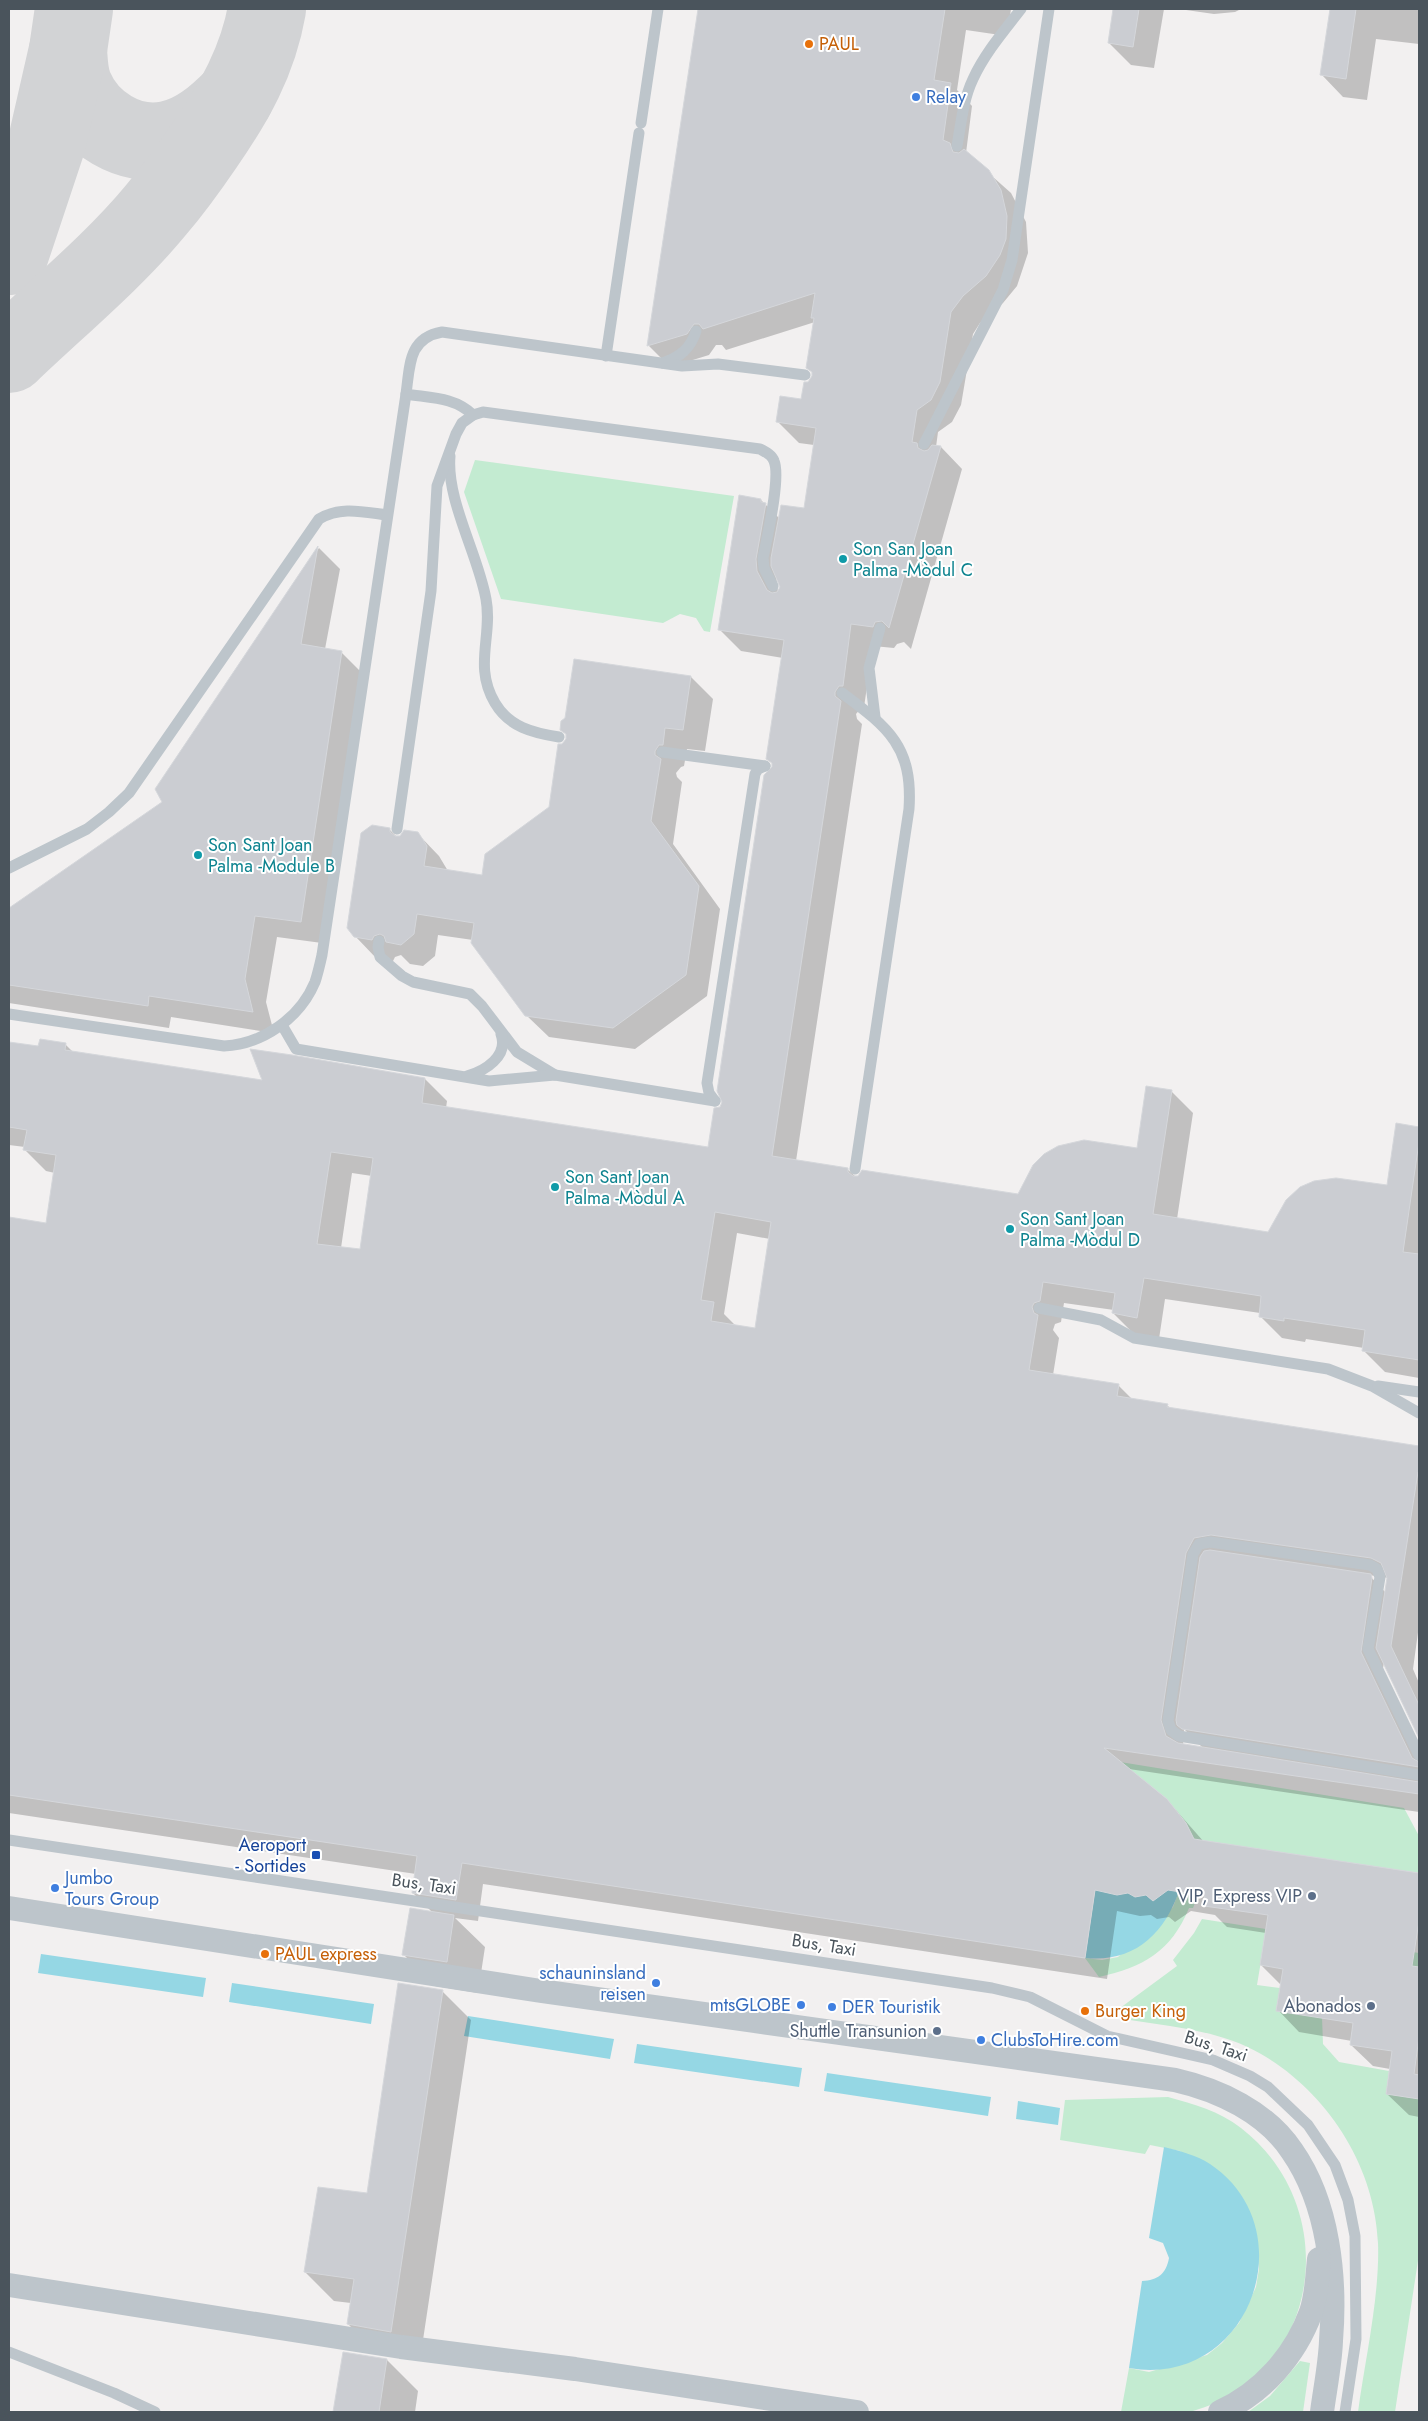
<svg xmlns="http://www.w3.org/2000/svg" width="1428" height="2421" font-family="Jost,sans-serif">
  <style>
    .green { fill: #c3ebd1 }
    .water { fill: #95d7e4 }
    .shadow { fill: #0003; fill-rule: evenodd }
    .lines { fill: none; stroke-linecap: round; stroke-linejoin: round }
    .taxiway { stroke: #d2d3d5; stroke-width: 78 }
    .building { fill: #cbcdd2; stroke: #d5d7db; fill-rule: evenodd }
    .lane { stroke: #bdc5cb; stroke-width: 11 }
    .street { stroke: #bdc5cb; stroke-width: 24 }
    .food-dot { fill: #e8710a; stroke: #fff; stroke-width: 2 }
    .shop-dot { fill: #3f7fe0; stroke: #fff; stroke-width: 2 }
    .culture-dot { fill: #0f9aa8; stroke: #fff; stroke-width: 2 }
    .transit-dot { fill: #1a4fb4; stroke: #fff; stroke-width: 2 }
    .service-dot { fill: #5c6f8a; stroke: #fff; stroke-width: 2 }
    .labels { text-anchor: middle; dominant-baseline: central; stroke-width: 4; stroke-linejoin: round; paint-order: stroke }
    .food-label { font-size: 18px; fill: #c56008; stroke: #fff; text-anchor: start }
    .shop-label { font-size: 18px; fill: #366cbe; stroke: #fff; text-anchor: start }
    .culture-label { font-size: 18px; fill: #0d838f; stroke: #fff; text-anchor: start }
    .transit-label { font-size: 18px; fill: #164399; stroke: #fff; text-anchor: end }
    .street-label { font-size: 18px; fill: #4a545c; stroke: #fff }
    .service-label { font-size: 18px; fill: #4e5e75; stroke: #fff; text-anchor: end }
  </style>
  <rect width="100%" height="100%" fill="#f2f0f0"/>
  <g class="green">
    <path d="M 475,460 L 734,496 L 710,632 L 704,631 L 696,618 L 680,614 L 663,623 L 501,599 L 464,492 Z"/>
    <path d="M 1114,1761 L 1404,1808 L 1419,1836 L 1419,1873 L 1194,1841 L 1186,1823 L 1167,1799 L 1151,1786 L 1132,1776 Z"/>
    <path d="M 1179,1891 L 1198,1895 L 1193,1908 L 1189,1908 C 1171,1952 1143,1967 1099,1977 L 1085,1958 L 1102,1960 L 1118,1957 L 1173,1907 Z"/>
    <path d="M 1202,1919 L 1419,1953 L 1419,1967 L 1264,1943 L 1257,1985 L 1280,1988 L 1276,2010 L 1322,2017 L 1323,2044 L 1339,2062 L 1389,2071 L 1386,2094 L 1419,2099 L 1419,2254 L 1395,2412 L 1358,2412 C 1365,2360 1380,2295 1378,2243 C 1375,2166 1327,2092 1261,2054 C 1222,2031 1174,2027 1130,2020 L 1120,2008 L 1177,1966 L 1173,1960 L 1194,1933 Z"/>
    <path d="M 1168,2097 C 1194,2104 1219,2111 1241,2128 C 1344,2207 1322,2375 1193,2411 C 1176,2416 1140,2412 1121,2412 L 1129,2368 L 1149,2372 L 1207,2355 L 1222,2343 L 1239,2323 L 1256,2287 L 1259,2269 L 1256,2232 L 1180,2151 L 1150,2145 L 1145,2154 L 1060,2140 L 1065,2100 Z"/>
    <path d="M 1300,2361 L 1310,2363 L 1303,2412 L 1248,2412 L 1270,2396 Z"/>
  </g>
  <g class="water">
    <path d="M 1097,1879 L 1124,1883 L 1135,1897 L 1138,1896 L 1142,1886 L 1149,1898 L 1154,1900 L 1159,1889 L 1179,1891 C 1164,1935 1133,1963 1085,1958 Z"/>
    <path d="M 41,1954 L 206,1978 L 203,1997 L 38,1973 Z"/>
    <path d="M 232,1983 L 374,2004 L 371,2024 L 229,2002 Z"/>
    <path d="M 468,2016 L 614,2039 L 610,2059 L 464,2036 Z"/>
    <path d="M 637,2044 L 802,2068 L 799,2087 L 634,2063 Z"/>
    <path d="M 827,2073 L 991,2097 L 988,2116 L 824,2091 Z"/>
    <path d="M 1018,2101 L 1060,2108 L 1058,2125 L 1016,2119 Z"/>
    <path d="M 1164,2147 C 1180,2151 1196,2155 1210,2164 C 1307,2229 1250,2389 1129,2368 L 1142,2281 C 1158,2280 1166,2274 1169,2258 L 1163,2243 L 1149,2238 Z"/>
  </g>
  <g class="shadow">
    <path d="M 700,9 L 1011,9 L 1007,36 L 966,30 L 957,90 L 972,106 L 966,153 L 1011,193 L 1026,222 L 1028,253 L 1017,286 L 1003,303 L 980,323 L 973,334 L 961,405 L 952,422 L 938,432 L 936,447 L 941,447 L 962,469 L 911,649 L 904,642 L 897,644 L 894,648 L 873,646 L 864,707 L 861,708 L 856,714 L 857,719 L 862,724 L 796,1161 L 847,1169 L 856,1177 L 1019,1195 L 1138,1149 L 1171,1091 L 1193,1113 L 1177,1219 L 1269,1233 L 1388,1187 L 1397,1124 L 1419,1128 L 1419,1378 L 1385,1372 L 1363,1350 L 1364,1348 L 1306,1339 L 1305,1342 L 1282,1338 L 1260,1316 L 1260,1313 L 1165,1299 L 1159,1339 L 1135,1335 L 1113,1313 L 1114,1310 L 1064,1303 L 1061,1322 L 1055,1324 L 1053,1330 L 1059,1338 L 1053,1375 L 1118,1385 L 1133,1400 L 1167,1405 L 1171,1409 L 1419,1447 L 1419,1625 L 1413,1669 L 1419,1683 L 1419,1735 L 1384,1662 L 1382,1674 L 1419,1751 L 1419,1812 L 1129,1769 L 1167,1800 L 1204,1842 L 1419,1874 L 1419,2117 L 1409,2115 L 1387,2094 L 1390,2069 L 1373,2066 L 1351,2045 L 1352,2041 L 1299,2032 L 1278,2010 L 1281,1985 L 1261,1965 L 1266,1933 L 1227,1927 L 1215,1915 L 1191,1911 L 1175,1922 L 1169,1917 L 1157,1919 L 1151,1915 L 1140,1916 L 1117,1911 L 1107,1979 L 483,1884 L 478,1921 L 455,1918 L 485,1947 L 478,1993 L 435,1986 L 404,1955 L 433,1913 L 413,1893 L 416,1874 L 9,1813 L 9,1218 L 47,1224 L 55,1173 L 46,1171 L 24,1149 L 25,1147 L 9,1145 L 9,1043 L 39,1047 L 65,1044 L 74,1053 L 264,1081 L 292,1056 L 425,1079 L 447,1101 L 446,1108 L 709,1148 L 724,1102 L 774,768 L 783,658 L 741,651 L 719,629 L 761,500 L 779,518 L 805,510 L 814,445 L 799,443 L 777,421 L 802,400 L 814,377 L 815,322 L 726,350 L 722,345 L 716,345 L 709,355 L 670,367 L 649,346 ZM 776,576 L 782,587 L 778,592 ZM 352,1173 L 372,1176 L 362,1250 L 341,1248 ZM 737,1233 L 770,1239 L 756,1329 L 735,1325 L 724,1314 ZM 1369,1575 L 1389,1578 L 1386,1593 ZM 1184,1729 L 1204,1749 L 1183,1745 Z"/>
    <path d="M 1114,9 L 1164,9 L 1154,68 L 1131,65 L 1109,43 Z"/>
    <path d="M 1179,9 L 1241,9 L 1235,12 L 1214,14 Z"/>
    <path d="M 1332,9 L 1419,9 L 1419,44 L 1376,39 L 1367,100 L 1343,97 L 1322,75 Z"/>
    <path d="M 319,548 L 340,569 L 325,649 L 341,652 L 363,674 L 322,943 L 277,937 L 266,1002 L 274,1033 L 171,1017 L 169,1028 L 9,1003 L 9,909 L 163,803 L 157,789 Z"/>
    <path d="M 691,677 L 713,699 L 705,751 L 687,749 L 684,766 L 681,767 L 676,773 L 677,777 L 682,782 L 673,844 L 720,909 L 707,996 L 635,1049 L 549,1037 L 526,1015 L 473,940 L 438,935 L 435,956 L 423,966 L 410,964 L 401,955 L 395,957 L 393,961 L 377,959 L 355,936 L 389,829 L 397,837 L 417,833 L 439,856 L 448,871 L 483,876 L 550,807 L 563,745 Z"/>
    <path d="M 442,1991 L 471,2020 L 420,2360 L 377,2353 L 348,2324 L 351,2303 L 334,2301 L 305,2272 L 368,2195 Z"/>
    <path d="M 344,2353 L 387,2360 L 418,2391 L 415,2412 L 335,2412 Z"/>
  </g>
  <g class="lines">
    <g class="taxiway">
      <path d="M 68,50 C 69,63 69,75 74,87 C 89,123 129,148 168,140 C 195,135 216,116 235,97"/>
      <path d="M 9,256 L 47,142 L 68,50 L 74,9"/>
      <path d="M 9,354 C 58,307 113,262 156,210 C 173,190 189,168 204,146 C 234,103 258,61 267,9"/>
    </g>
  </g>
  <g class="building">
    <path d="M 698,9 L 945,9 L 934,80 L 951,83 L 943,140 L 950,143 L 953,152 L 959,153 L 964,149 L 989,170 L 1001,190 L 1007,216 L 1006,239 L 1000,255 L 986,276 L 963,296 L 951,312 L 940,382 L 931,400 L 917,410 L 912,442 L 917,443 L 918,448 L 924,451 L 928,450 L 932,445 L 941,446 L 889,628 L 882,621 L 875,622 L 873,627 L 851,624 L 843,686 L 839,686 L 835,692 L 835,696 L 841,701 L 772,1156 L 848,1168 L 848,1172 L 853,1176 L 858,1176 L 862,1170 L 1018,1194 L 1033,1165 L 1044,1154 L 1058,1146 L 1084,1140 L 1137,1148 L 1146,1086 L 1172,1090 L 1153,1214 L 1268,1232 L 1286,1200 L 1300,1187 L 1314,1181 L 1336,1178 L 1387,1185 L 1396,1123 L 1419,1127 L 1419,1142 L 1403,1252 L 1419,1254 L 1419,1360 L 1362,1351 L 1365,1330 L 1284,1318 L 1284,1321 L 1259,1317 L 1261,1296 L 1144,1278 L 1137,1318 L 1112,1313 L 1115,1293 L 1043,1282 L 1040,1301 L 1034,1303 L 1032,1307 L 1034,1313 L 1038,1315 L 1029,1370 L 1119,1384 L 1117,1396 L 1168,1404 L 1167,1407 L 1419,1446 L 1419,1472 L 1418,1472 L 1391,1646 L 1419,1705 L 1419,1738 L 1376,1648 L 1387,1578 L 1381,1563 L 1371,1558 L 1211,1535 L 1194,1538 L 1186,1553 L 1161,1720 L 1166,1736 L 1178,1743 L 1419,1782 L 1419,1794 L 1104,1748 L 1167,1799 L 1186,1823 L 1194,1839 L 1419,1873 L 1419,1921 L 1412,1966 L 1419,1967 L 1419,2037 L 1414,2074 L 1419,2075 L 1419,2099 L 1386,2094 L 1392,2051 L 1350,2045 L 1353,2023 L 1276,2011 L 1283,1969 L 1260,1965 L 1268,1915 L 1204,1906 L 1205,1896 L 1168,1890 L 1153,1901 L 1146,1895 L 1135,1897 L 1128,1893 L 1117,1895 L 1095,1890 L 1085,1958 L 462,1863 L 456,1900 L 412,1893 L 417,1856 L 9,1795 L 9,1217 L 46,1223 L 56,1155 L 23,1150 L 27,1130 L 9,1127 L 9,1042 L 38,1046 L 40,1039 L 66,1043 L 65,1050 L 262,1080 L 250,1049 L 292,1055 L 425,1078 L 422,1103 L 708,1147 L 714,1108 L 720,1107 L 722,1102 L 717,1091 L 764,775 L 772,767 L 772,763 L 766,759 L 784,640 L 718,630 L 739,495 L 761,499 L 761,502 L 766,503 L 756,559 L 757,571 L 767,590 L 772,593 L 777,592 L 780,587 L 771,566 L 771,558 L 781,505 L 804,508 L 816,428 L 776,422 L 780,396 L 801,399 L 804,382 L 808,382 L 812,376 L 812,372 L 806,368 L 814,318 L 811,318 L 815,293 L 703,329 L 699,324 L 694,324 L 687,334 L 647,346 ZM 331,1152 L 373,1158 L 360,1249 L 317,1244 ZM 715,1212 L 771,1222 L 755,1328 L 711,1321 L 714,1302 L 701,1300 Z"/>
    <path d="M 1113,9 L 1139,9 L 1133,47 L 1108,43 Z"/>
    <path d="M 1330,9 L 1356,9 L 1346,79 L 1320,75 Z"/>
    <path d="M 318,546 L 301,644 L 342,651 L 301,922 L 255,916 L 245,979 L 253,1012 L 149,996 L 148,1006 L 9,985 L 9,908 L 162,802 L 155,789 Z"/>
    <path d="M 574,659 L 691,676 L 683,730 L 665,728 L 663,745 L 659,745 L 655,751 L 655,755 L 661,759 L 651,821 L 699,886 L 686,975 L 613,1028 L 525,1016 L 471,943 L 474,923 L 417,914 L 414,934 L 401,945 L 386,942 L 384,936 L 380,934 L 374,936 L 372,940 L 354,937 L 347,928 L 361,833 L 372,825 L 390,828 L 390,832 L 395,836 L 400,836 L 404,830 L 418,832 L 427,846 L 424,866 L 482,875 L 485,854 L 549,807 L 558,744 L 562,744 L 566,739 L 566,734 L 560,730 L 561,721 L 565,718 Z"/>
    <path d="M 1210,1550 L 1371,1574 L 1372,1578 L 1361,1652 L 1412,1758 L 1419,1762 L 1419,1767 L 1182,1729 L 1177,1725 L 1176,1720 L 1200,1557 L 1204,1551 Z"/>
    <path d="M 410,1908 L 454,1915 L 447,1962 L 402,1955 Z"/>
    <path d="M 398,1983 L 443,1990 L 391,2332 L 347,2324 L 354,2279 L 304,2272 L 318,2187 L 367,2193 Z"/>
    <path d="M 343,2352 L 387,2359 L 379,2412 L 333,2412 Z"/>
  </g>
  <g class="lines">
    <g class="lane">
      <path d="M 641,123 L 658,9"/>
      <path d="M 957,146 C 961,124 963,100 973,79 C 985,53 1004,31 1021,9"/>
      <path d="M 606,356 L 639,133"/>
      <path d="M 663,363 C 680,357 691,348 696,331"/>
      <path d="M 473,415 C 455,397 430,398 406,394 C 410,366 408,338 442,332 L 682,366 L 718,364 L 805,375"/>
      <path d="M 924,444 L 1003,290 L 1012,260 L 1049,9"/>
      <path d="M 450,456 C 446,500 478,554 486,599 C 493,636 473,666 495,703 C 509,727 533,733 559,737"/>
      <path d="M 842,693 C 889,728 913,747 909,809 L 855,1169"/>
      <path d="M 875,717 L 869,668 L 880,628"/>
      <path d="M 662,752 L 765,766"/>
      <path d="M 397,829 L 431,591 L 437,486 L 456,434 L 462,423 L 473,415 L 483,412 L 760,449 C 766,452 772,455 774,461 C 781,477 767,538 763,558 L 764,568 L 773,586"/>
      <path d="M 9,868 L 87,829 L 109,812 L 129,793 L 319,519 C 341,506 363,512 387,515"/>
      <path d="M 379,941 L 378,947 L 380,957 L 402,976 L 413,982 L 470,994 L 482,1006 L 517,1052 L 555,1075"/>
      <path d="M 9,1014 L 224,1046 C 263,1044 300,1018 315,982 C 318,973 320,964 322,955 L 406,394"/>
      <path d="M 282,1025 L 296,1049 L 489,1081 L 555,1075 L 715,1101"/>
      <path d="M 467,1076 C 485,1071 509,1056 501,1034"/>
      <path d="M 715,1101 L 709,1093 L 707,1083 L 755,774 L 758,769 L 765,766"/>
      <path d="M 1039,1308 L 1101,1320 L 1134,1338 L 1328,1369 L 1372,1386 L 1419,1413"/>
      <path d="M 1378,1386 L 1419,1392"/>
      <path d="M 1419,1755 L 1368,1649 L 1380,1577 L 1377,1569 L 1370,1565 L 1210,1542 L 1199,1544 L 1193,1554 L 1168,1721 L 1171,1730 L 1179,1736 L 1419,1775"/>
      <path d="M 9,1840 L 992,1988 L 1030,1997 L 1107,2036 L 1213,2060 L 1250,2076 L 1268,2087 L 1308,2125 L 1335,2165 L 1348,2200 L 1355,2236 L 1356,2339 L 1345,2412"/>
      <path d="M 9,2352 L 114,2393 L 155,2412"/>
    </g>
    <g class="street">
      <path d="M 9,1908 L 541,1991 L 1175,2080 C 1219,2090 1266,2112 1292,2151 C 1329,2204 1336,2278 1331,2341 C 1330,2365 1325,2389 1322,2412"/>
      <path d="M 9,2285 L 401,2347 L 575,2369 L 857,2412"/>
      <path d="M 1220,2412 C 1262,2393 1295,2356 1311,2312 C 1317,2295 1317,2277 1319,2259"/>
    </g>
  </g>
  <g class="food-dot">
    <circle cx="809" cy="44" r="5"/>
    <circle cx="265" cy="1954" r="5"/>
    <circle cx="1085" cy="2011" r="5"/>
  </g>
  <g class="shop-dot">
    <circle cx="916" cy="97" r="5"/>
    <circle cx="55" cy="1888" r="5"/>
    <circle cx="656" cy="1983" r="5"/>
    <circle cx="801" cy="2005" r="5"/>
    <circle cx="832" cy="2007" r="5"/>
    <circle cx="981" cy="2040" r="5"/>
  </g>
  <g class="culture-dot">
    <circle cx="843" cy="559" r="5"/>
    <circle cx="198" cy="855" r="5"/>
    <circle cx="555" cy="1187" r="5"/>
    <circle cx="1010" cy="1229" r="5"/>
  </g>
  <rect class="transit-dot" x="311" y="1850" width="10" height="10" rx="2.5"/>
  <g class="service-dot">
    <circle cx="1312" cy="1896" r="5"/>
    <circle cx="1371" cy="2006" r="5"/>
    <circle cx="937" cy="2031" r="5"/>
  </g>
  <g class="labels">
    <g class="food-label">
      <text x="819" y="44">PAUL</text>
      <text x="275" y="1954">PAUL express</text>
      <text x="1095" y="2011">Burger King</text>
    </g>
    <g class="shop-label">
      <text x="926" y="97">Relay</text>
      <text x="65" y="1878">Jumbo<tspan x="65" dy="21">Tours Group</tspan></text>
      <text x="646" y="1973" text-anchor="end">schauninsland<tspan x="646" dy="21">reisen</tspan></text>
      <text x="791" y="2005" text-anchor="end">mtsGLOBE</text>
      <text x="842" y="2007">DER Touristik</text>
      <text x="991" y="2040">ClubsToHire.com</text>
    </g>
    <g class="culture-label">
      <text x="853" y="549">Son San Joan<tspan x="853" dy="21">Palma -Mòdul C</tspan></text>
      <text x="208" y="845">Son Sant Joan<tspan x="208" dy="21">Palma -Module B</tspan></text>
      <text x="565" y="1177">Son Sant Joan<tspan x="565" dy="21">Palma -Mòdul A</tspan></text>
      <text x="1020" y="1219">Son Sant Joan<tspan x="1020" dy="21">Palma -Mòdul D</tspan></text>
    </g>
    <g class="transit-label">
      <text x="306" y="1845">Aeroport<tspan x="306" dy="21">- Sortides</tspan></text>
    </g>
    <g class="street-label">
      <text transform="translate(424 1884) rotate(8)">Bus, Taxi</text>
      <text transform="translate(824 1945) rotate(9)">Bus, Taxi</text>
      <text transform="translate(1216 2046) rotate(18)">Bus, Taxi</text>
    </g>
    <g class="service-label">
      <text x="1302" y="1896">VIP, Express VIP</text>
      <text x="1361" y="2006">Abonados</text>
      <text x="927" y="2031">Shuttle Transunion</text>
    </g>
  </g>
  <rect width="1428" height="2421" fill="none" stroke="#4a545c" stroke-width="20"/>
</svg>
